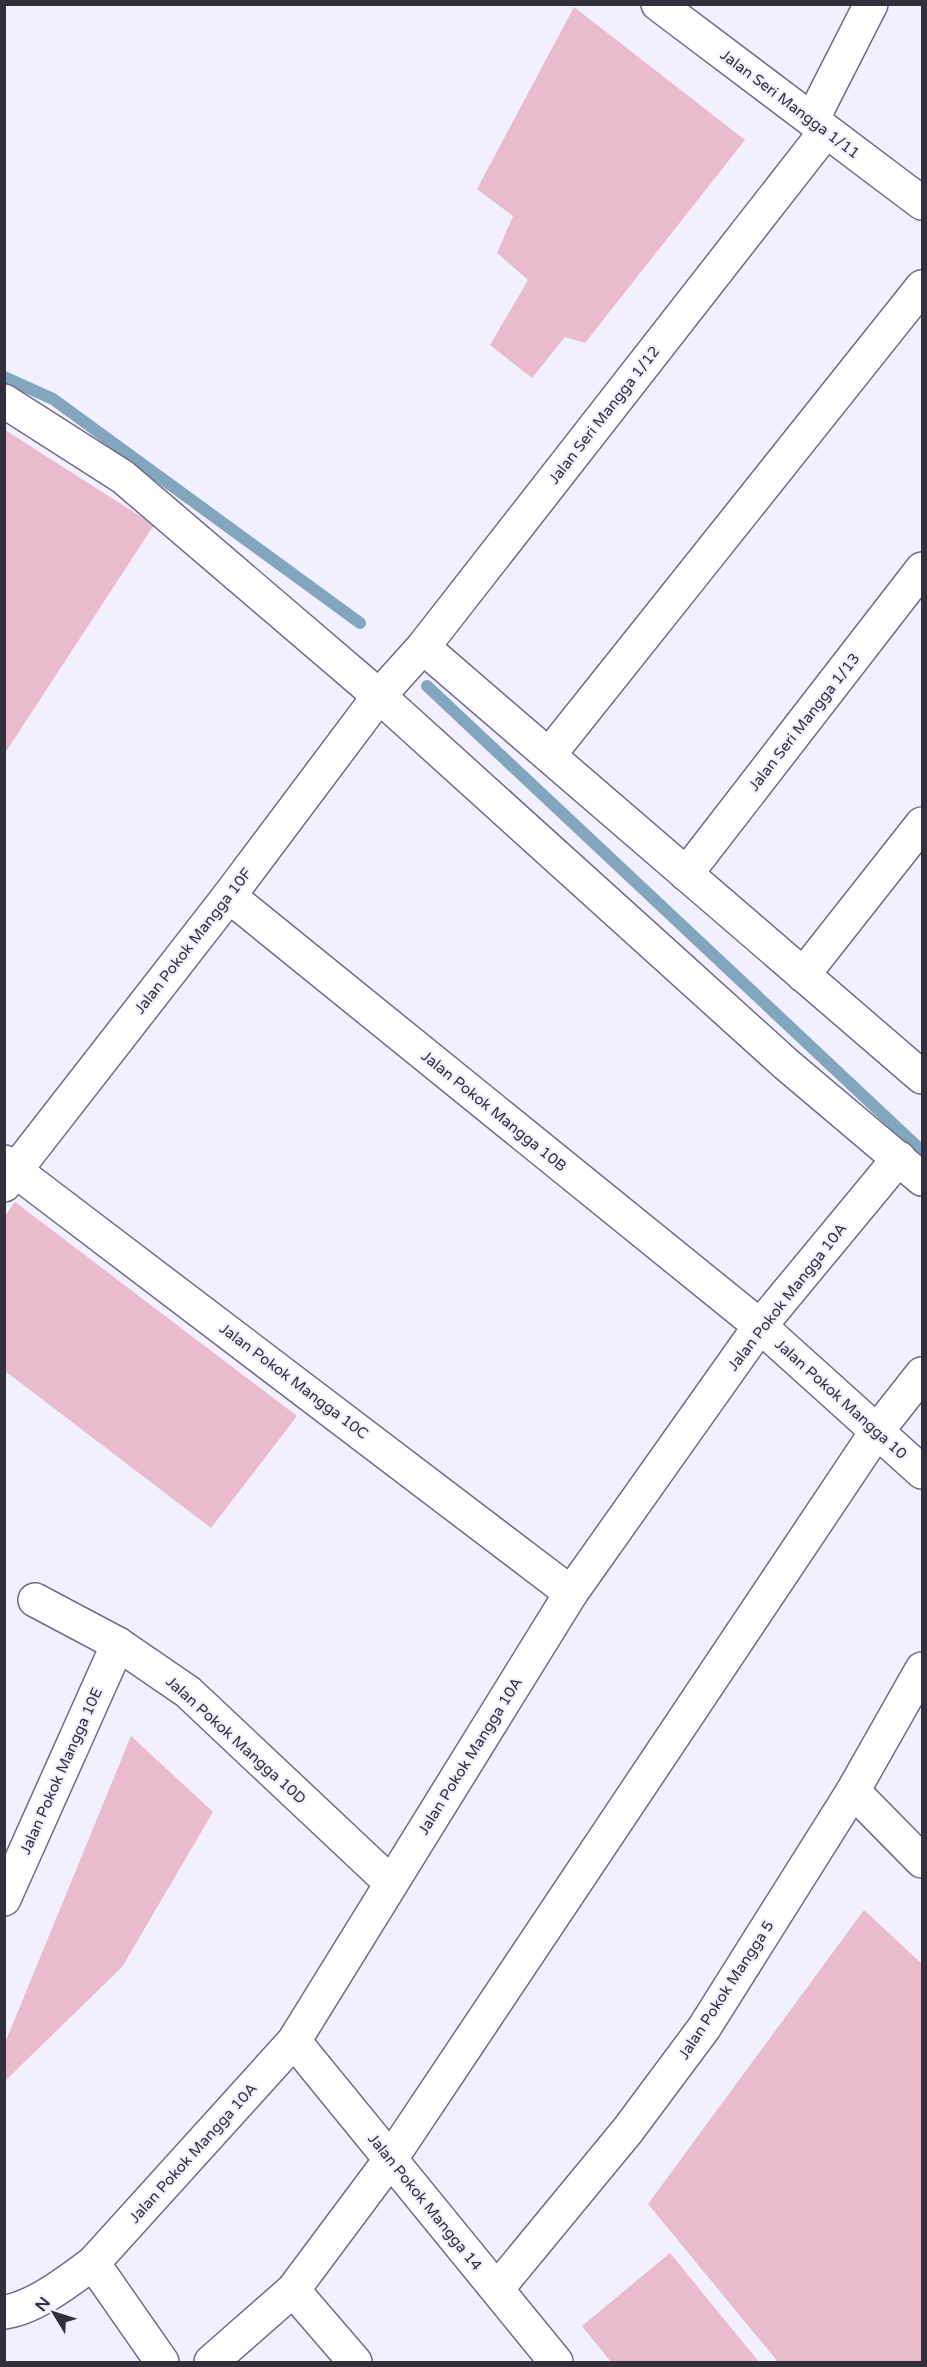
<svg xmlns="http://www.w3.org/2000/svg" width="927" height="2367" font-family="'Varela Round',sans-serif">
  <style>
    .green { fill: #e9bbcc }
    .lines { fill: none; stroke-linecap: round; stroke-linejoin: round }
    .stream { stroke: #81a6be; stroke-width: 12 }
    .minor-casing { stroke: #706b8a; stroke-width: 36 }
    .minor { stroke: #fff; stroke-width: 33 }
    .labels { text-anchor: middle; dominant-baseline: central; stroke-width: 4.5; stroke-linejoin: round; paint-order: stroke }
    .street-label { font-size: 15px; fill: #32303d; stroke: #f2f0fe }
  </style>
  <rect width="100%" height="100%" fill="#f2f0fe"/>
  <g class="green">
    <path d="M 574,7 L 745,140 L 585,343 L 565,337 L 532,378 L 490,345 L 528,280 L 497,253 L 513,216 L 477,189 Z"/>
    <path d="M 5,430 L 154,525 L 5,753 Z"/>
    <path d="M 15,1202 L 297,1416 L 211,1528 L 5,1371 L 5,1216 Z"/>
    <path d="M 131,1736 L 213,1812 L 122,1967 L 5,2081 L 5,2043 Z"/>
    <path d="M 864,1910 L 922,1964 L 922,2362 L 778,2362 L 648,2204 Z"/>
    <path d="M 670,2253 L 759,2362 L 611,2362 L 582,2326 Z"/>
  </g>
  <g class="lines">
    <g class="stream">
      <path d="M 4,377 L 53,399 L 360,623"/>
      <path d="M 427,686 L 922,1151"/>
    </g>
    <g class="minor-casing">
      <g id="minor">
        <path d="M 658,4 L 922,203"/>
        <path d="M 812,120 L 871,4"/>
        <path d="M 4,401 L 123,477 L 379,696 L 786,1064 L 922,1179"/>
        <path d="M 423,647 L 922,1077"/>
        <path d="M 549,755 L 922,287"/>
        <path d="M 686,874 L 922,569"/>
        <path d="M 229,896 L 760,1326 L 922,1472"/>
        <path d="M 803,975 L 922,824"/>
        <path d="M 4,1162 L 571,1593"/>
        <path d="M 4,1185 L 229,896 L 379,696 L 423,647 L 826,131"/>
        <path d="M 35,1600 L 118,1644 L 188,1692 L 391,1883"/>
        <path d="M 853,1791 L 922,1861"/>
        <path d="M 4,1899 L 118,1644"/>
        <path d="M 294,2041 L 556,2362"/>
        <path d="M 93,2263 L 162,2362"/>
        <path d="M 497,2289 L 628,2130 L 704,2028 L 853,1791 L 922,1669"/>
        <path d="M 293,2290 L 355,2362"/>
        <path d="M 4,2312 C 33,2309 70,2280 93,2263 L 294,2041 L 571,1593 L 760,1326 L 899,1158"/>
        <path d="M 211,2362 L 293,2290 L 390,2160 L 877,1431 L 922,1374"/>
      </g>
    </g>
    <use href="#minor" class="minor"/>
  </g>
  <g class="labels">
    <g class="street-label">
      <text transform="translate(790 104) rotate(37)">Jalan Seri Mangga 1/11</text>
      <text transform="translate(604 415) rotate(-52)">Jalan Seri Mangga 1/12</text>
      <text transform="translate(804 722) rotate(-52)">Jalan Seri Mangga 1/13</text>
      <text transform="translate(193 941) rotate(-52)">Jalan Pokok Mangga 10F</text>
      <text transform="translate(494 1111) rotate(39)">Jalan Pokok Mangga 10B</text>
      <text transform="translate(787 1297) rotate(-52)">Jalan Pokok Mangga 10A</text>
      <text transform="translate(294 1381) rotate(37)">Jalan Pokok Mangga 10C</text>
      <text transform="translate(841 1399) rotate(42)">Jalan Pokok Mangga 10</text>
      <text transform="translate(236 1740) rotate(42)">Jalan Pokok Mangga 10D</text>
      <text transform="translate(470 1756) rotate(-58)">Jalan Pokok Mangga 10A</text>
      <text transform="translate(61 1771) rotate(-66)">Jalan Pokok Mangga 10E</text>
      <text transform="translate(726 1990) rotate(-57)">Jalan Pokok Mangga 5</text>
      <text transform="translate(193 2153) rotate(-48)">Jalan Pokok Mangga 10A</text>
      <text transform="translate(425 2202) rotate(51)">Jalan Pokok Mangga 14</text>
    </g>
  </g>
  <rect width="927" height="2367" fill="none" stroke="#32303d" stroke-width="12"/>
  <g transform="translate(54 2313) rotate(308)" stroke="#f2f0fe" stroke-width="4.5" paint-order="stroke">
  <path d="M0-4.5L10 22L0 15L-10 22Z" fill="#32303d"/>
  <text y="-9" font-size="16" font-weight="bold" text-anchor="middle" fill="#32303d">N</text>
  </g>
</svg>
